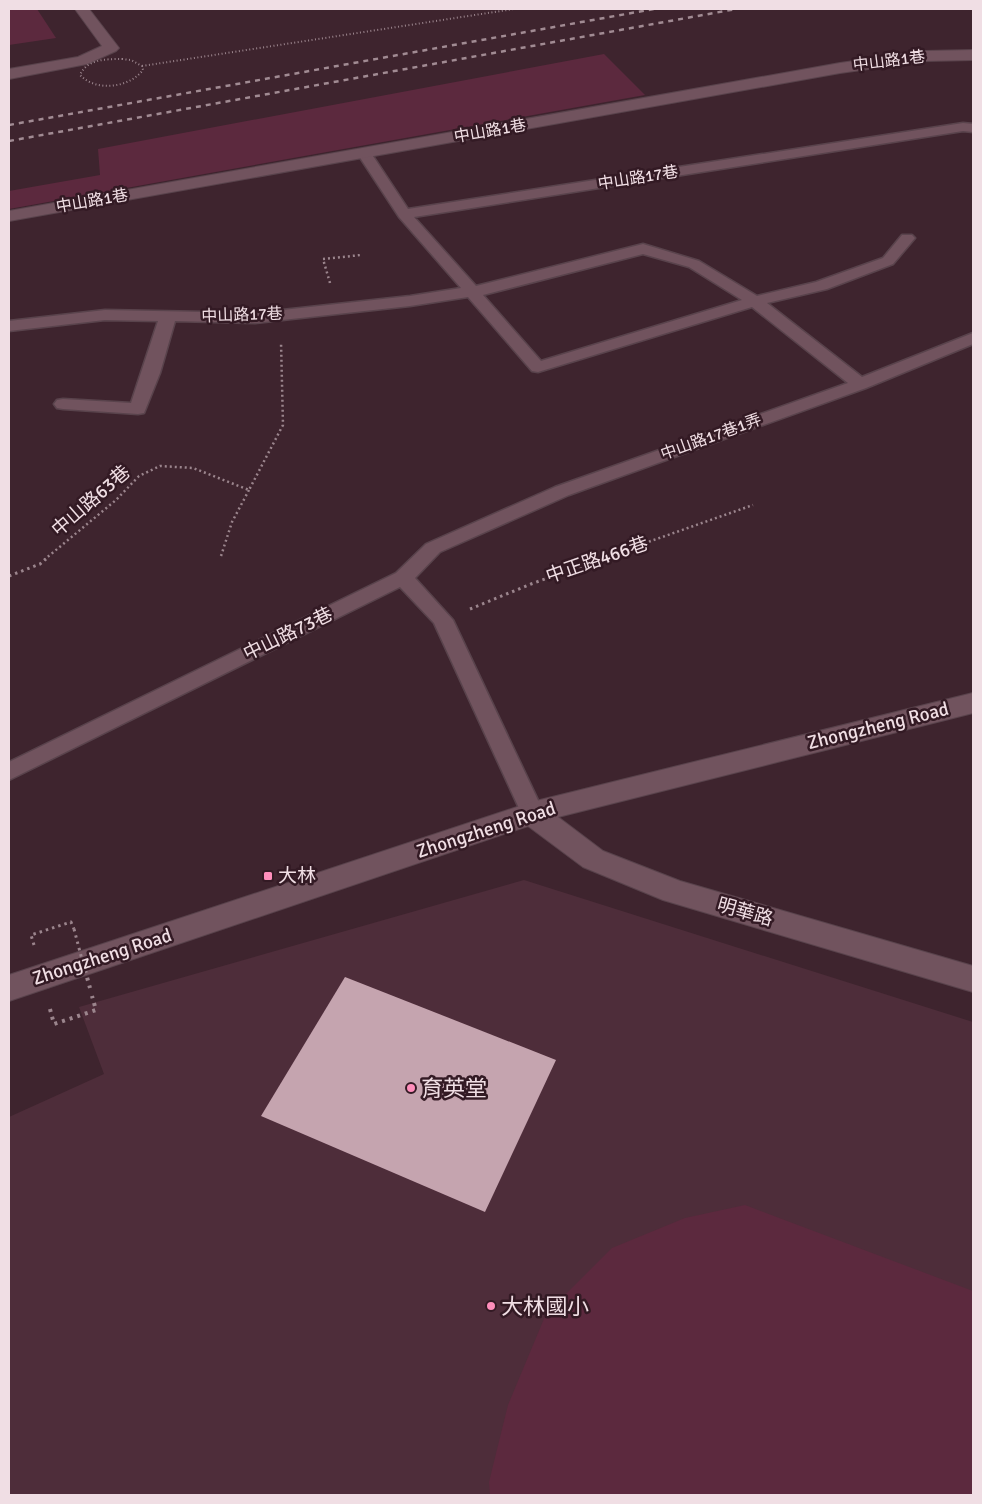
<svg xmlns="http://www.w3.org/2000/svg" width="982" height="1504" font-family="Signika,'Noto Sans TC',sans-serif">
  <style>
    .built { fill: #4e2d3a }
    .green { fill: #5c293e }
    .building { fill: #c5a4af }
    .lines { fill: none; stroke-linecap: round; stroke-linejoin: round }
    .service-casing { stroke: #59434c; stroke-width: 3 }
    .minor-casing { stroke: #59434c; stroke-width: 2 }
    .tertiary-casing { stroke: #59434c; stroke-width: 2 }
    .path-far3 { stroke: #9b858d; stroke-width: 2; stroke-dasharray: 1 2.5; stroke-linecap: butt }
    .path-far2 { stroke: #9b858d; stroke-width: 2.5; stroke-dasharray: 2 3; stroke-linecap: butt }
    .path-far1 { stroke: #9b858d; stroke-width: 3; stroke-dasharray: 2.5 4; stroke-linecap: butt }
    .path { stroke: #9b858d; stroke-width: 4; stroke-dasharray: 3 5; stroke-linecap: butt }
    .service { fill: #71535e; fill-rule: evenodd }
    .minor { fill: #71535e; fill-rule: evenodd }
    .tertiary { fill: #71535e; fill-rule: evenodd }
    .rail { stroke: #a18b93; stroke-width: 2.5; stroke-dasharray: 5 5; stroke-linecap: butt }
    .path-bridge-far1 { stroke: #9b858d; stroke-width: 3; stroke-dasharray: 2.5 4; stroke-linecap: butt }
    .path-bridge { stroke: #9b858d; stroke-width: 4; stroke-dasharray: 3 5; stroke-linecap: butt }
    .poi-dot { fill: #fe8ebb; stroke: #331a24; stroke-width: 2 }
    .labels { text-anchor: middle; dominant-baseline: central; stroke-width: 5; stroke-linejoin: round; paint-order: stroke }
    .far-street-label { font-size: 16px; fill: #f0dee4; stroke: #331a24 }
    .street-label { font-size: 19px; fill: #f0dee4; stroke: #331a24 }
    .poi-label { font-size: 19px; fill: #f0dee4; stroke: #331a24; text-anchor: start }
    .near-poi-label { font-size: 22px; fill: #f0dee4; stroke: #331a24; text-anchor: start }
  </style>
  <rect width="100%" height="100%" fill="#3e242e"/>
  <path class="built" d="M 524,880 L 973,1022 L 973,1495 L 9,1495 L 9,1117 L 104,1074 L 79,1007 Z"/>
  <g class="green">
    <path d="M 9,9 L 37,9 L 56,38 L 9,45 Z"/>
    <path d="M 604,54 L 645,95 L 9,209 L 9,191 L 100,175 L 98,149 Z"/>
    <path d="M 745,1205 L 973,1291 L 973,1495 L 490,1495 L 489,1482 L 508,1405 L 546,1314 L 612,1248 L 685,1218 Z"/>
  </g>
  <path class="building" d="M 345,977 L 556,1060 L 485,1212 L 261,1116 Z"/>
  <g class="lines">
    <g class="service-casing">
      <path id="service" d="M 963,123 L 973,124 L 973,132 L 963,131 L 414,217 L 476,286 L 643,244 L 699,261 L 757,296 L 816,282 L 883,258 L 902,235 L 912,235 L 915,238 L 893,264 L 827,289 L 767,303 L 862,377 L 973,333 L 973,344 L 866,388 L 569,495 L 440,552 L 415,578 L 453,620 L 544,813 L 540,819 L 532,822 L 524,819 L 434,623 L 400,587 L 9,780 L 9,762 L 396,573 L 426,544 L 555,487 L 848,383 L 752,307 L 538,372 L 532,371 L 468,297 L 410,306 L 255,323 L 175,321 L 160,373 L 144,413 L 138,414 L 63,409 L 57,408 L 54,404 L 57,400 L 63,399 L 131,403 L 158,321 L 105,320 L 9,331 L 9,321 L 105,310 L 255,313 L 410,296 L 461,288 L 399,217 L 357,153 L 364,149 L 369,150 L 408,209 ZM 643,254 L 689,267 L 742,300 L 541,361 L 483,295 Z"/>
    </g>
    <g class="minor-casing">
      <g id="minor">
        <path d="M 75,9 L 89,9 L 119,48 L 116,51 L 87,64 L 9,79 L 9,69 L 78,57 L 102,46 Z"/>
        <path d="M 973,50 L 973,60 L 925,61 L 840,73 L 9,221 L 9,211 L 840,63 L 925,51 Z"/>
      </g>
    </g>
    <g class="tertiary-casing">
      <path id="tertiary" d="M 973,693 L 973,713 L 558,817 L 603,851 L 680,881 L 973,966 L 973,992 L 663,900 L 583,867 L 528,826 L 9,1001 L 9,975 L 532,802 Z"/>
    </g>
    <g class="path-far3">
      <path d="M 122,59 L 131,60 L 142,66 L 143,70 C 129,88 96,92 80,75 C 87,59 106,59 122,59 Z"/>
      <path d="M 142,66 L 514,9"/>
    </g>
    <g class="path-far2">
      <path d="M 330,283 L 323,259 L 361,255"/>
      <path d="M 221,556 L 232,522 L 249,490"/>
      <path d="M 44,560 L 116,500 L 139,476 L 160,466 L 193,468 L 249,490 L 283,425 L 281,342"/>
      <path d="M 597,560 L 753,505"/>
    </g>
    <g class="path-far1">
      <path d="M 9,576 L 40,564 L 46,559"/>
      <path d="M 470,609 L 531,584 L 601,559"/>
      <path d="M 34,945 L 31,935 L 71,922 L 74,929"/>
    </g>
    <path class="path" d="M 50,1009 L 54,1024 L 96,1010 L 92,996"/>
    <use href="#service" class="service"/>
    <use href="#minor" class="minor"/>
    <use href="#tertiary" class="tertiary"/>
    <g class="rail">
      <path d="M 9,125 L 654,9"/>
      <path d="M 9,141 L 736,9"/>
    </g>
    <path class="path-bridge-far1" d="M 74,929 L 85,971"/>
    <path class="path-bridge" d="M 85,970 L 90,988"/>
  </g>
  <g class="poi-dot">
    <rect x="263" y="871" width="10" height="10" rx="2.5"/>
    <circle cx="411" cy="1088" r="5"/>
    <circle cx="491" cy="1306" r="5"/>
  </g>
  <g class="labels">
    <g class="far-street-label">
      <text transform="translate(889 61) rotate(-7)">中山路1巷</text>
      <text transform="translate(490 131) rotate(-10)">中山路1巷</text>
      <text transform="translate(638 178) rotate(-9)">中山路17巷</text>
      <text transform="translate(92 201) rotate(-10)">中山路1巷</text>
      <text transform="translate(242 315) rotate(-2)">中山路17巷</text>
      <text transform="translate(711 437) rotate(-20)">中山路17巷1弄</text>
    </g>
    <g class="street-label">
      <text transform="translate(91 501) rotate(-41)">中山路63巷</text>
      <text transform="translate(597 560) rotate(-19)">中正路466巷</text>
      <text transform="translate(288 634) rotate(-26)">中山路73巷</text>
      <text transform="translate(878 726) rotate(-14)">Zhongzheng Road</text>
      <text transform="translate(486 830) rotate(-18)">Zhongzheng Road</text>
      <text transform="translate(745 912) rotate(16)">明華路</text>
      <text transform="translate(102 957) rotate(-18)">Zhongzheng Road</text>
    </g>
    <g class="poi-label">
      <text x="278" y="876">大林</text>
    </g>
    <g class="near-poi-label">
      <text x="421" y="1088">育英堂</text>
      <text x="501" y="1306">大林國小</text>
    </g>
  </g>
  <rect width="982" height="1504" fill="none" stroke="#f0dee4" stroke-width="20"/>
</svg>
